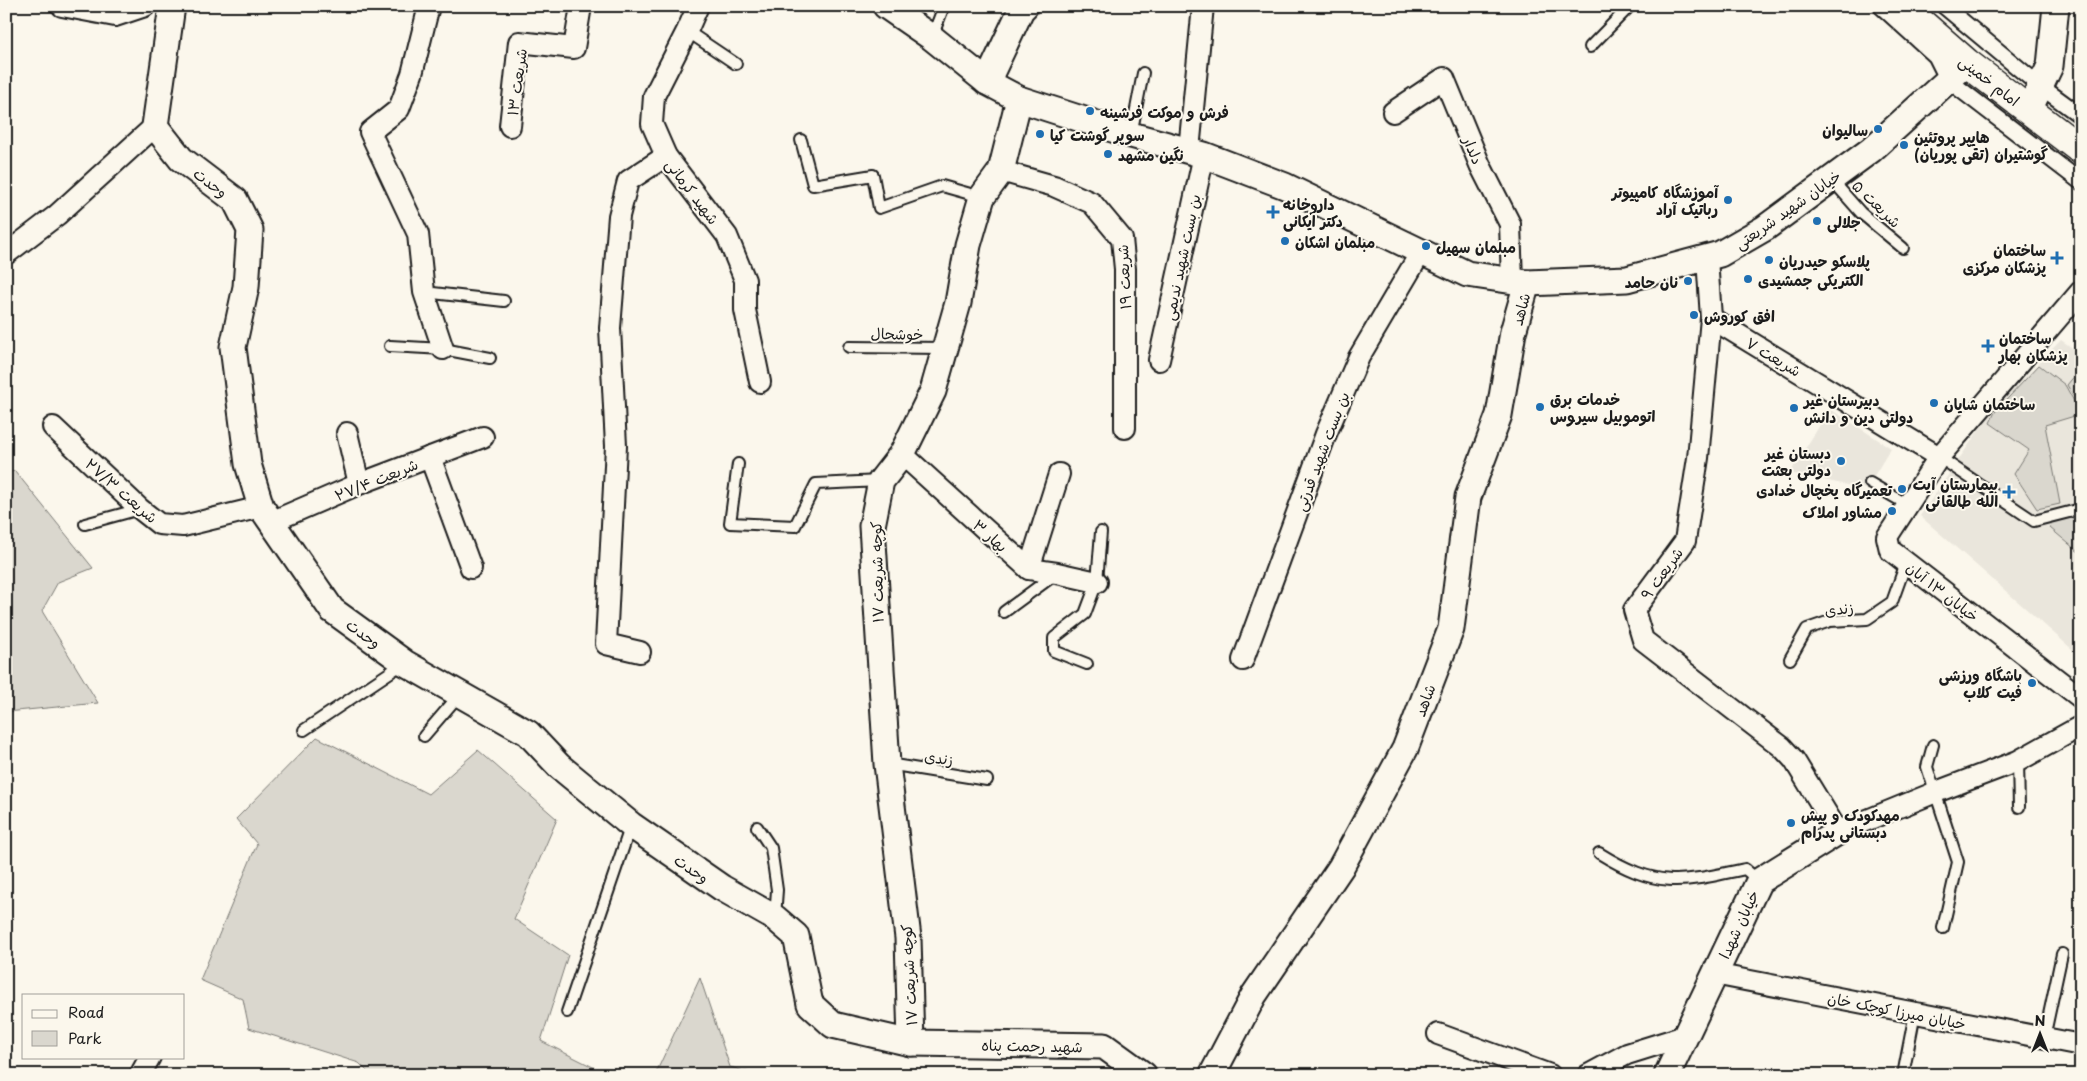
<svg xmlns="http://www.w3.org/2000/svg" width="2087" height="1081" font-family="'Playpen Sans','Playpen Sans Arabic',sans-serif">
  <style>
    .built { fill: #eae6dc }
    .green { fill: #dad7ce; stroke: #7b7a75 }
    .lines { fill: none; stroke-linecap: round; stroke-linejoin: round }
    .service-casing { stroke: #1c1c1c; stroke-width: 14 }
    .pedestrian-casing { stroke: #1c1c1c; stroke-width: 19 }
    .minor-casing { stroke: #1c1c1c; stroke-width: 24 }
    .tertiary-casing { stroke: #1c1c1c; stroke-width: 29 }
    .primary-casing { stroke: #1c1c1c; stroke-width: 31 }
    .service { stroke: #fbf7ec; stroke-width: 10 }
    .pedestrian { stroke: #fbf7ec; stroke-width: 15 }
    .minor { stroke: #fbf7ec; stroke-width: 20 }
    .tertiary { stroke: #fbf7ec; stroke-width: 25 }
    .primary { stroke: #fbf7ec; stroke-width: 28 }
    .poi-dot { fill: #1f6fb2; stroke: #fbf7ec; stroke-width: 2 }
    .labels { text-anchor: middle; dominant-baseline: central; stroke-width: 4; stroke-linejoin: round; paint-order: stroke }
    .street-label { font-size: 15px; fill: #1c1c1c; stroke: #fbf7ec }
    .poi-label { font-size: 15px; font-weight: bold; fill: #1c1c1c; stroke: #fbf7ec; text-anchor: start }
  </style>
  <rect width="100%" height="100%" fill="#fbf7ec"/>
  <filter id="ink" filterUnits="userSpaceOnUse"><feTurbulence type="fractalNoise" baseFrequency=".02" numOctaves="2"/><feDisplacementMap in="SourceGraphic" scale="10" xChannelSelector="R" yChannelSelector="G"/><feConvolveMatrix kernelMatrix="1 2 1 2 8 2 1 2 1" color-interpolation-filters="sRGB"/></filter>
  <g filter="url(#ink)">
    <g class="built">
      <path d="M 2061,340 L 2081,354 L 2081,657 L 1920,516 L 1992,411 Z"/>
      <path d="M 1830,409 L 1891,448 L 1866,489 L 1790,473 Z"/>
    </g>
    <g class="green">
      <path d="M 2039,365 L 2065,385 L 2081,414 L 2045,425 L 2060,504 L 2037,509 L 2014,474 L 2029,450 L 1990,423 L 1995,412 Z"/>
      <path d="M 2081,368 L 2081,409 L 2067,385 Z"/>
      <path d="M 15,471 L 93,568 L 58,582 L 42,611 L 98,703 L 6,712 L 6,473 Z"/>
      <path d="M 2081,514 L 2081,554 L 2050,528 L 2051,523 L 2057,519 Z"/>
      <path d="M 317,737 L 428,794 L 478,750 L 557,819 L 514,919 L 568,955 L 541,1041 L 609,1075 L 371,1075 L 359,1063 L 249,1028 L 243,999 L 200,980 L 257,844 L 236,819 Z"/>
      <path d="M 700,978 L 730,1067 L 758,1075 L 655,1075 Z"/>
    </g>
    <g class="lines">
      <g class="service-casing">
        <g id="service">
          <path d="M 687,31 L 736,64"/>
          <path d="M 932,37 L 944,6"/>
          <path d="M 1590,47 L 1630,6"/>
          <path d="M 1131,135 L 1143,73"/>
          <path d="M 801,140 L 813,185 L 873,175 L 879,208 L 942,186 L 981,197"/>
          <path d="M 1832,180 L 1861,213 L 1903,248"/>
          <path d="M 424,292 L 504,301"/>
          <path d="M 390,346 L 443,349 L 490,358"/>
          <path d="M 849,347 L 944,348"/>
          <path d="M 1939,457 L 2034,521 L 2081,509"/>
          <path d="M 738,464 L 730,523 L 795,526 L 816,484 L 880,481"/>
          <path d="M 1870,483 L 1908,505"/>
          <path d="M 85,524 L 140,509"/>
          <path d="M 1004,612 L 1057,573"/>
          <path d="M 1790,659 L 1807,629 L 1830,621 L 1867,619 L 1892,602 L 1906,563"/>
          <path d="M 1087,664 L 1054,651 L 1054,638 L 1085,614 L 1097,582 L 1101,532"/>
          <path d="M 304,730 L 404,663"/>
          <path d="M 424,736 L 460,694"/>
          <path d="M 1933,745 L 1927,767 L 1958,862 L 1943,928"/>
          <path d="M 2018,761 L 2019,807"/>
          <path d="M 888,764 L 987,780"/>
          <path d="M 757,827 L 771,848 L 777,890 L 775,917"/>
          <path d="M 1599,853 C 1657,889 1681,883 1745,869 L 1759,881"/>
          <path d="M 567,1012 L 631,825"/>
          <path d="M 2044,1038 L 2062,954"/>
          <path d="M 1903,1075 L 1915,1013"/>
        </g>
      </g>
      <g class="pedestrian-casing">
        <g id="pedestrian">
          <path d="M 1881,6 L 1936,56 L 1948,80 L 2081,182"/>
          <path d="M 1944,6 L 2040,86 L 2081,116"/>
        </g>
      </g>
      <g class="minor-casing">
        <g id="minor">
          <path d="M 62,6 L 115,16 L 145,6"/>
          <path d="M 429,6 L 412,74 L 399,109 L 370,132 L 418,234 L 424,292 L 443,349"/>
          <path d="M 698,6 L 687,31 L 654,96 L 652,124 L 666,156 L 727,236 L 745,280 L 745,310 L 760,382"/>
          <path d="M 1393,112 L 1444,78 L 1480,165 L 1510,224 L 1512,281"/>
          <path d="M 510,126 L 519,42 L 574,48 L 581,6"/>
          <path d="M 1189,150 L 1203,6"/>
          <path d="M 1001,171 L 1054,186 L 1092,203 L 1122,239 L 1125,269 L 1125,428"/>
          <path d="M 6,254 L 57,215 L 155,126"/>
          <path d="M 1707,258 L 1711,318 L 1698,458 L 1685,541 L 1634,610 L 1643,640 L 1782,747 L 1794,760 L 1838,832 L 1936,792 L 2018,761 L 2081,726"/>
          <path d="M 2081,291 L 1939,457 L 1887,537 L 1890,550 L 2081,698"/>
          <path d="M 1711,318 L 1939,457"/>
          <path d="M 1159,360 L 1204,155"/>
          <path d="M 53,427 L 140,509 L 159,524 L 183,526 L 261,507"/>
          <path d="M 347,433 L 359,484"/>
          <path d="M 902,454 L 1029,569 L 1057,573 L 1097,582"/>
          <path d="M 430,457 L 471,568"/>
          <path d="M 271,522 L 359,484 L 483,437"/>
          <path d="M 1029,569 L 1059,474"/>
          <path d="M 640,652 L 606,644 L 616,446 L 610,328 L 619,216 L 628,181 L 666,156"/>
          <path d="M 1243,660 L 1326,434 L 1359,357 L 1421,252"/>
          <path d="M 1714,974 L 2081,1045"/>
          <path d="M 1438,1034 L 1550,1075"/>
          <path d="M 140,1075 L 150,1057"/>
          <path d="M 1588,1075 L 1627,1054 L 1688,1035"/>
        </g>
      </g>
      <g class="tertiary-casing">
        <g id="tertiary">
          <path d="M 172,6 L 155,126 L 181,159 L 235,200 L 250,230 L 246,287 L 233,347 L 248,464 L 261,507 L 332,610 L 405,663 L 528,733 L 559,766 L 631,825 L 722,888 L 775,918 L 796,936 L 810,1004 L 833,1025 L 911,1043 L 1104,1046 L 1144,1075"/>
          <path d="M 886,6 L 931,37 L 987,82 L 1019,99 L 1131,135 L 1204,155 L 1285,186 L 1467,274 L 1527,283 L 1627,279 L 1720,254 L 1765,228 L 1871,150 L 1967,63"/>
          <path d="M 987,82 L 1021,10 L 1025,6"/>
          <path d="M 2029,110 L 2050,66 L 2056,6"/>
          <path d="M 911,1043 L 908,938 L 887,764 L 872,526 L 881,481 L 902,454 L 933,391 L 958,303 L 968,245 L 982,197 L 1001,171 L 1019,99"/>
          <path d="M 1212,1075 L 1254,995 L 1341,867 L 1405,749 L 1451,629 L 1468,497 L 1499,415 L 1513,332 L 1527,283"/>
          <path d="M 1667,1075 L 1759,881 L 1838,832"/>
        </g>
      </g>
      <g class="primary-casing">
        <path id="primary" d="M 1902,6 L 1967,63 L 2081,150"/>
      </g>
      <use href="#service" class="service"/>
      <use href="#pedestrian" class="pedestrian"/>
      <use href="#minor" class="minor"/>
      <use href="#tertiary" class="tertiary"/>
      <use href="#primary" class="primary"/>
    </g>
  </g>
  <g class="poi-dot">
    <circle cx="1090" cy="111" r="5"/>
    <circle cx="1878" cy="129" r="5"/>
    <circle cx="1040" cy="134" r="5"/>
    <circle cx="1904" cy="145" r="5"/>
    <circle cx="1108" cy="154" r="5"/>
    <circle cx="1728" cy="200" r="5"/>
    <path d="M1270.5 204.5h5v5h5v5h-5v5h-5v-5h-5v-5h5z"/>
    <circle cx="1817" cy="221" r="5"/>
    <circle cx="1285" cy="241" r="5"/>
    <circle cx="1426" cy="246" r="5"/>
    <path d="M2054.5 250.5h5v5h5v5h-5v5h-5v-5h-5v-5h5z"/>
    <circle cx="1769" cy="260" r="5"/>
    <circle cx="1748" cy="279" r="5"/>
    <circle cx="1688" cy="281" r="5"/>
    <circle cx="1694" cy="315" r="5"/>
    <path d="M1985.5 338.5h5v5h5v5h-5v5h-5v-5h-5v-5h5z"/>
    <circle cx="1934" cy="403" r="5"/>
    <circle cx="1540" cy="407" r="5"/>
    <circle cx="1794" cy="408" r="5"/>
    <circle cx="1841" cy="461" r="5"/>
    <circle cx="1902" cy="489" r="5"/>
    <path d="M2006.5 484.5h5v5h5v5h-5v5h-5v-5h-5v-5h5z"/>
    <circle cx="1892" cy="511" r="5"/>
    <circle cx="2032" cy="683" r="5"/>
    <circle cx="1791" cy="823" r="5"/>
  </g>
  <g class="labels">
    <g class="street-label">
      <text transform="translate(1990 80) rotate(38)">امام خمینی</text>
      <text transform="translate(516 82) rotate(-82)">شریعت ۱۳</text>
      <text transform="translate(1474 150) rotate(67)">دلدار</text>
      <text transform="translate(211 182) rotate(37)">وحدت</text>
      <text transform="translate(693 191) rotate(53)">شهید کرمانی</text>
      <text transform="translate(1877 203) rotate(44)">شریعت ۵</text>
      <text transform="translate(1787 209) rotate(-35)">خیابان شهید شریعتی</text>
      <text transform="translate(1181 257) rotate(-78)">بن بست شهید ندیمی</text>
      <text transform="translate(1123 277) rotate(-93)">شریعت ۱۹</text>
      <text transform="translate(1520 309) rotate(-75)">شاهد</text>
      <text transform="translate(897 333) rotate(1)">خوشحال</text>
      <text transform="translate(1774 356) rotate(31)">شریعت ۷</text>
      <text transform="translate(1321 451) rotate(-69)">بن بست شهید قدرتی</text>
      <text transform="translate(376 479) rotate(-22)">شریعت ۲۷/۴</text>
      <text transform="translate(122 490) rotate(41)">شریعت ۲۷/۳</text>
      <text transform="translate(991 535) rotate(42)">بهار ۳</text>
      <text transform="translate(876 572) rotate(-91)">کوچه شریعت ۱۷</text>
      <text transform="translate(1661 573) rotate(-54)">شریعت ۹</text>
      <text transform="translate(1943 591) rotate(38)">خیابان ۱۳ آبان</text>
      <text transform="translate(1839 608) rotate(-7)">زندی</text>
      <text transform="translate(364 633) rotate(36)">وحدت</text>
      <text transform="translate(1424 700) rotate(-69)">شاهد</text>
      <text transform="translate(939 757) rotate(9)">زندی</text>
      <text transform="translate(692 868) rotate(35)">وحدت</text>
      <text transform="translate(1738 924) rotate(-65)">خیابان شهدا</text>
      <text transform="translate(908 975) rotate(-93)">کوچه شریعت ۱۷</text>
      <text transform="translate(1897 1010) rotate(11)">خیابان میرزا کوچک خان</text>
      <text transform="translate(1032 1045) rotate(1)">شهید رحمت پناه</text>
    </g>
    <g class="poi-label">
      <text x="1100" y="111">فرش و موکت فرشینه</text>
      <text x="1868" y="129" text-anchor="end">سالیوان</text>
      <text x="1050" y="134">سوپر گوشت کیا</text>
      <text x="1914" y="136">هایپر پروتئین<tspan x="1914" dy="17">گوشتیران (تقی پوریان)</tspan></text>
      <text x="1118" y="154">نگین مشهد</text>
      <text x="1718" y="191" text-anchor="end">آموزشگاه کامپیوتر<tspan x="1718" dy="17">رباتیک آراد</tspan></text>
      <text x="1283" y="203">داروخانه<tspan x="1283" dy="17">دکتر ایکانی</tspan></text>
      <text x="1827" y="221">جلالی</text>
      <text x="1295" y="241">مبلمان اشکان</text>
      <text x="1436" y="246">مبلمان سهیل</text>
      <text x="2046" y="249" text-anchor="end">ساختمان<tspan x="2046" dy="17">پزشکان مرکزی</tspan></text>
      <text x="1779" y="260">پلاسکو حیدریان</text>
      <text x="1758" y="279">الکتریکی جمشیدی</text>
      <text x="1678" y="281" text-anchor="end">نان حامد</text>
      <text x="1704" y="315">افق کوروش</text>
      <text x="1999" y="337">ساختمان<tspan x="1999" dy="17">پزشکان بهار</tspan></text>
      <text x="1550" y="398">خدمات برق<tspan x="1550" dy="17">اتوموبیل سیروس</tspan></text>
      <text x="1804" y="399">دبیرستان غیر<tspan x="1804" dy="17">دولتی دین و دانش</tspan></text>
      <text x="1944" y="403">ساختمان شایان</text>
      <text x="1831" y="452" text-anchor="end">دبستان غیر<tspan x="1831" dy="17">دولتی بعثت</tspan></text>
      <text x="1998" y="483" text-anchor="end">بیمارستان آیت<tspan x="1998" dy="17">الله طالقانی</tspan></text>
      <text x="1892" y="489" text-anchor="end">تعمیرگاه یخچال خدادی</text>
      <text x="1882" y="511" text-anchor="end">مشاور املاک</text>
      <text x="2022" y="674" text-anchor="end">باشگاه ورزشی<tspan x="2022" dy="17">فیت کلاب</tspan></text>
      <text x="1801" y="814">مهدکودک و پیش<tspan x="1801" dy="17">دبستانی پدرام</tspan></text>
    </g>
  </g>
  <rect width="2087" height="1081" fill="none" stroke="#fbf7ec" stroke-width="25"/>
  <rect x="12" y="12" width="2062" height="1056" fill="none" stroke="#1c1c1c" stroke-width="2" filter="url(#ink)"/>
  <rect x="22" y="994" width="162" height="65" fill="#fbf7ec" stroke="#a29f99"/>
  <rect x="32" y="1010" width="25" height="8" fill="#fbf7ec" stroke="#a29f99"/>
  <text x="68" y="1018" font-size="15" fill="#1c1c1c">Road</text>
  <rect x="32" y="1031" width="25" height="15" fill="#dad7ce" stroke="#a29f99"/>
  <text x="68" y="1044" font-size="15" fill="#1c1c1c">Park</text>
  <g transform="translate(2040 1034)" stroke="#fbf7ec" stroke-width="4" paint-order="stroke">
  <path d="M0-4L9 19L0 12L-9 19Z" fill="#1c1c1c"/>
  <text y="-8" font-size="14" font-weight="bold" text-anchor="middle" fill="#1c1c1c">N</text>
  </g>
</svg>
